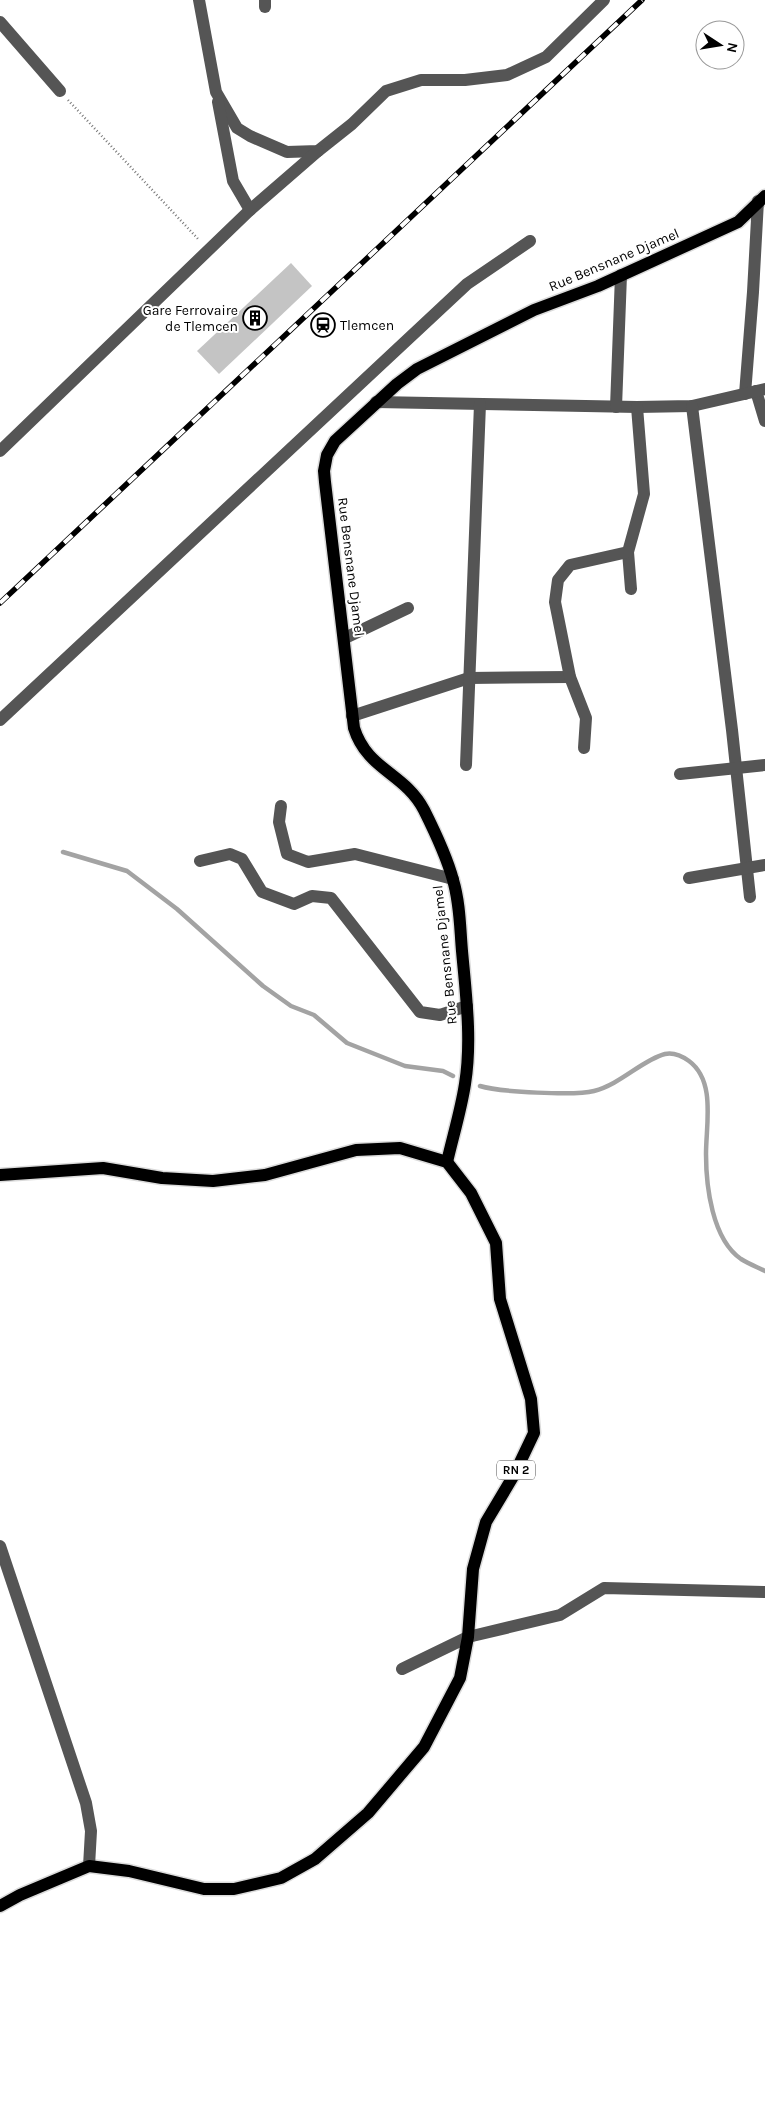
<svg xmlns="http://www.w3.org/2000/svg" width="765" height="2121" font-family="Karla,sans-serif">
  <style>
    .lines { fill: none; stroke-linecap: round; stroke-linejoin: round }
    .stream { stroke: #a3a3a3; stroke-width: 4.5 }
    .building { fill: #c4c4c4 }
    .major-casing { stroke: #dbdbdb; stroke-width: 15 }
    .path { stroke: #777; stroke-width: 2.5; stroke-dasharray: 1 2.5; stroke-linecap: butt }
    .minor { stroke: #555; stroke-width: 12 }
    .major { stroke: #000; stroke-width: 12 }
    .rail-casing { stroke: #000; stroke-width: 5.5 }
    .rail { stroke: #fff; stroke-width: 4; stroke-dasharray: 11; stroke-linecap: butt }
    .labels { text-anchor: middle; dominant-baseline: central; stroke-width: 4; stroke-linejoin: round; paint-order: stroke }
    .shield { fill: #fff; stroke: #4c4c4c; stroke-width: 1 }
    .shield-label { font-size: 12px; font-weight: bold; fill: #000 }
    .street-label { font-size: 14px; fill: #000; stroke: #fff }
    .poi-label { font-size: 14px; fill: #000; stroke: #fff; text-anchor: end }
  </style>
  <rect width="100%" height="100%" fill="#fff"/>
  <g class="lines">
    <g class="stream">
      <path d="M 63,852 L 127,871 L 177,909 L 263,986 L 291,1006 L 314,1015 L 347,1043 L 405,1066 L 443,1071 L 453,1076"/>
      <path d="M 480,1086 C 499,1092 575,1096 594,1091 C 621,1084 642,1060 665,1054 C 674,1052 682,1056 689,1061 C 716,1081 706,1124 706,1154 C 706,1186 712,1239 741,1259 C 749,1264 757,1267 765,1271"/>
    </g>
  </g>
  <path class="building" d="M 291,263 L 312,286 L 219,374 L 197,351 Z"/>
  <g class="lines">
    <g class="major-casing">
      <g id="major">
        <path d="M 447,1162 C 453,1136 461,1110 465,1084 C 472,1041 466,995 462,951 C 460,928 460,903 453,880 C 448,861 433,828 424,810 C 405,773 367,770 354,728 L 325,482 L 324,471 L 327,455 L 335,441 L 397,384 L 417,369 L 534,310 L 598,286 L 738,222 L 765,196"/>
        <path d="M 0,1175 L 103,1168 L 162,1178 L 213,1181 L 265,1175 L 356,1150 L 400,1148 L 447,1162 L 471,1193 L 496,1243 L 500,1299 L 531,1399 L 534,1433 L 514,1475 L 486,1522 L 473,1569 L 468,1637 L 460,1678 L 424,1747 L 368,1813 L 315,1859 L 281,1878 L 234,1889 L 204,1889 L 129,1871 L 89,1866 L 20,1895 L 0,1906"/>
      </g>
    </g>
    <path class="path" d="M 68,100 L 199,240"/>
    <g class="minor">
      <path d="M 199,0 L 216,92 L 237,128 L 250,136 L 287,152 L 318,151 L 352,124 L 386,91 L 421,80 L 465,80 L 507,75 L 546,57 L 604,0"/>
      <path d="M 265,0 L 265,7"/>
      <path d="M 0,22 L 60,91"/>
      <path d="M 218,102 L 233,181 L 250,210"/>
      <path d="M 756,391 L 765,421"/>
      <path d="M 745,394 L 753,292 L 758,201"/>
      <path d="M 376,402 L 637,407 L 692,406 L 765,389"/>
      <path d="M 692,406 L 732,730 L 750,897"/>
      <path d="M 616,407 L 621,275"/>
      <path d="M 0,451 L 250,210 L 318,151"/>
      <path d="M 631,589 L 628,552 L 644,494 L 637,407"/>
      <path d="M 345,638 L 408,608"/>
      <path d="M 352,716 L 469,678 L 570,677"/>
      <path d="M 0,720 L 467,284 L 530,241"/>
      <path d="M 584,748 L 586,718 L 570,677 L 555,602 L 558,580 L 570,565 L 628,552"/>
      <path d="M 466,765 L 480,404"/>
      <path d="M 680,774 L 765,765"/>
      <path d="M 281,806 L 279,822 L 287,854 L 308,862 L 355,854 L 453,879"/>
      <path d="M 200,861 L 230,854 L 242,859 L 262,892 L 294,904 L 312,896 L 331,898 L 420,1012 L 440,1015 L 467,1006"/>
      <path d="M 689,878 L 765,865"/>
      <path d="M 0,1546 L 86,1803 L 91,1831 L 89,1866"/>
      <path d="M 402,1669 L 468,1637 L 560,1615 L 604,1588 L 765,1592"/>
    </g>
    <use href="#major" class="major"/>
    <g class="rail-casing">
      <path id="rail" d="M 0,603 L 642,0"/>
    </g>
    <use href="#rail" class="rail"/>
  </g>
  <defs>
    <g id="building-ring" transform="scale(1.25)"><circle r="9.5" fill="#fff" stroke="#000" stroke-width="1.5"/><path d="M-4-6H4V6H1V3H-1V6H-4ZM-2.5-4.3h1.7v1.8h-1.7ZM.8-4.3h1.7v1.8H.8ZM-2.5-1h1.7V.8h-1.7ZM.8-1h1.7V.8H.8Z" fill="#000"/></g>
    <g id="station-ring" transform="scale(1.25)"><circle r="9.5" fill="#fff" stroke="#000" stroke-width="1.5"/><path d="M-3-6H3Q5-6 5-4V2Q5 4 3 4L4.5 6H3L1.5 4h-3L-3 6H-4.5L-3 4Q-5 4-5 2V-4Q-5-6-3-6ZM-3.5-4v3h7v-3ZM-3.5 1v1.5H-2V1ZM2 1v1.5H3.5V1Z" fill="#000"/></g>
  </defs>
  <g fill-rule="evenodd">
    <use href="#building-ring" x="255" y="318"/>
    <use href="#station-ring" x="323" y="325"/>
  </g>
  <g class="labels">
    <rect class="shield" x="497" y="1460.5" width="38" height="19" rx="4"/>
    <g class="shield-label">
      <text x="516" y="1470">RN 2</text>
    </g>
    <g class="street-label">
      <text transform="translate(614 260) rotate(-23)">Rue Bensnane Djamel</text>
      <text transform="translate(351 567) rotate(83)">Rue Bensnane Djamel</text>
      <text transform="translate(445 955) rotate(-96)">Rue Bensnane Djamel</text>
    </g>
    <g class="poi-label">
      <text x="238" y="310">Gare Ferrovaire<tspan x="238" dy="16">de Tlemcen</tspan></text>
      <text x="340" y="325" text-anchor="start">Tlemcen</text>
    </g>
  </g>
  <g transform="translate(720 45) rotate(102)"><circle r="24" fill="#ffffff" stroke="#999999"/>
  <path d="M0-4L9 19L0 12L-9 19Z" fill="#000000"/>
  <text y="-8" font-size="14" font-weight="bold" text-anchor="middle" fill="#000000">N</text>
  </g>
</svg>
